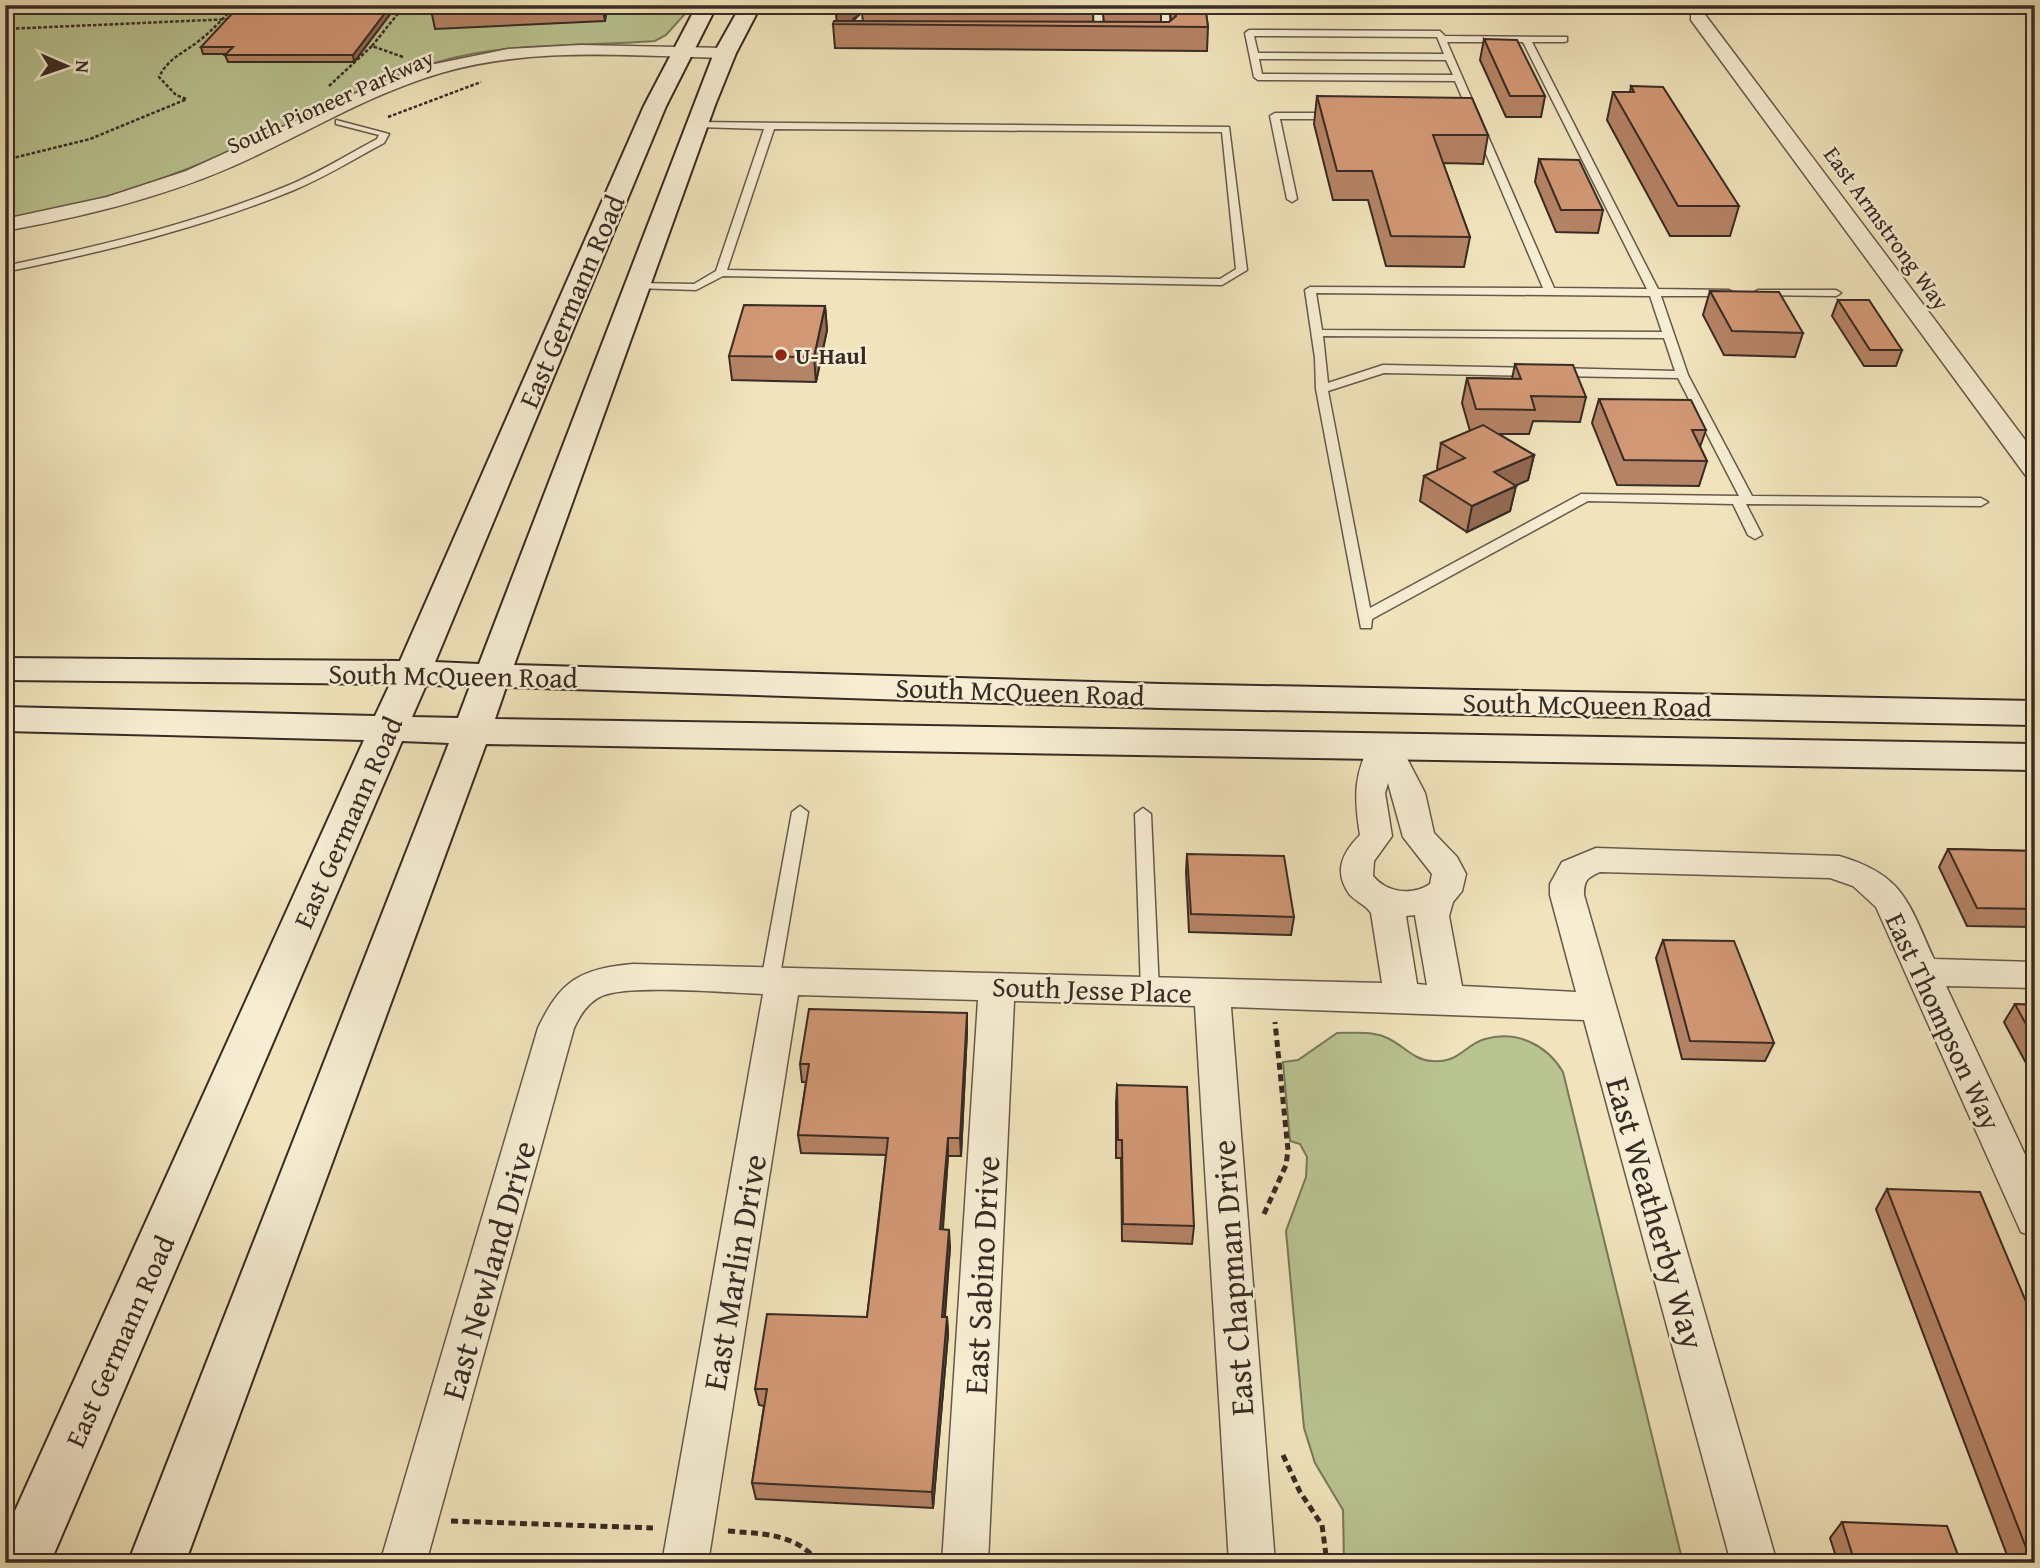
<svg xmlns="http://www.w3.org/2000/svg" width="2040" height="1568" font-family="'Gentium Book Plus',serif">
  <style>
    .green { fill: #b9c491; stroke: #78785a; stroke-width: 2 }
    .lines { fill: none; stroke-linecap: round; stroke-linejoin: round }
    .lane-casing { stroke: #66594a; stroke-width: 3 }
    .street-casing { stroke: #66594a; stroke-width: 3 }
    .secondary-casing { stroke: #382b24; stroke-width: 4 }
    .path-far1 { stroke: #382b24; stroke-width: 2.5; stroke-dasharray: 3.5 2; stroke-linecap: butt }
    .path { stroke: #382b24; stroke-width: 5; stroke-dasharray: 7 4.5; stroke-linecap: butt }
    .lane { fill: #f6edd3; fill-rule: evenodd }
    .street { fill: #f6edd3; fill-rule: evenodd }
    .secondary { fill: #f6edd3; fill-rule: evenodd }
    .wall { fill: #b58365; stroke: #382b24; stroke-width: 2; fill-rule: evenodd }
    .shaded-wall { fill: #936a52; stroke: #382b24; stroke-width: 2 }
    .building { fill: #d29875; stroke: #382b24; stroke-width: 2 }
    .poi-dot { fill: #8f2418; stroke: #f6edd3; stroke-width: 2.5 }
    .labels { text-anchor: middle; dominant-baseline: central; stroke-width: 5; stroke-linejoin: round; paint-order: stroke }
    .far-street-label { font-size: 23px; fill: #382b24; stroke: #f6edd3 }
    .far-poi-label { font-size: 23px; font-weight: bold; fill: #382b24; stroke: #f6edd3; text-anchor: start }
    .street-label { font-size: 28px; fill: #382b24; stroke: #f6edd3 }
    .near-street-label { font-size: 33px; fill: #382b24; stroke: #f6edd3 }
  </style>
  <rect width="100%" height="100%" fill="#f1e4bc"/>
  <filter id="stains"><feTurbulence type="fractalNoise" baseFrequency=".00286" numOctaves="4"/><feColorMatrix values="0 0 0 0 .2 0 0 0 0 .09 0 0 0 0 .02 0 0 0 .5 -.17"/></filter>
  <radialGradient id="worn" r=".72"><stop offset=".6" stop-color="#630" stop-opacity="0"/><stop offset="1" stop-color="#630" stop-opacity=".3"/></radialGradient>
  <g class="green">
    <path d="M 5,5 L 693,5 L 666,35 L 655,41 C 579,47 508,41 434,63 C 357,86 287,127 214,158 C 149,186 75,208 5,220 Z"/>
    <path d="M 1337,1033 C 1352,1033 1371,1031 1385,1037 C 1403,1044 1412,1060 1432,1061 C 1460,1063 1464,1045 1485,1039 C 1517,1030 1547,1045 1563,1072 L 1683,1563 L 1344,1563 L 1343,1510 L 1315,1463 L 1304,1428 L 1286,1231 L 1306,1177 L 1307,1157 L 1300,1144 L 1290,1141 L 1283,1062 L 1298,1060 Z"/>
  </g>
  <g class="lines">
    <g class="lane-casing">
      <g id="lane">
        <path d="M 1094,5 L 1102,5 L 1103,39 L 1099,42 L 1095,39 Z"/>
        <path d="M 1160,5 L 1168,5 L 1171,40 L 1167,43 L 1163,40 Z"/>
        <path d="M 1249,30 L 1440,31 L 1445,36 L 1567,37 L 1567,41 L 1564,42 L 1532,42 L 1658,289 L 1729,290 L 1734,293 L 1729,296 L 1661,296 L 1688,375 L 1752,496 L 1981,498 L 1988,502 L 1981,506 L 1746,504 L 1762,535 L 1755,539 L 1748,535 L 1733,504 L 1588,501 L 1372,619 L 1371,628 L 1361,628 L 1316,389 L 1315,358 L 1305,290 L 1310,287 L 1543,288 L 1455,81 L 1258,80 L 1254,77 L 1245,33 ZM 1254,36 L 1437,37 L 1444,54 L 1258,53 ZM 1447,42 L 1523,42 L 1647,289 L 1554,288 ZM 1259,59 L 1446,60 L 1453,75 L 1262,74 ZM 1316,293 L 1650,296 L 1662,332 L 1322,330 ZM 1323,336 L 1664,338 L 1675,371 L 1555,368 L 1549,372 L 1555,376 L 1678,378 L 1739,496 L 1581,494 L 1370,608 L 1328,391 L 1384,373 L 1533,376 L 1539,372 L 1533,368 L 1383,365 L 1328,383 Z"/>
        <path d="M 1275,113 L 1337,113 L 1342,116 L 1337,119 L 1280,119 L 1297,199 L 1292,202 L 1287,199 L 1270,116 Z"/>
        <path d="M 336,120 L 389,134 L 384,143 C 354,159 325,177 294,190 C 201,228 103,252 5,272 L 5,266 C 101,246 197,223 287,186 C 318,173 347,155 377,139 L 379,135 L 336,124 Z"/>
        <path d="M 694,122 L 1229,127 L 1247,270 L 1222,285 L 723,276 L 696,290 L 634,288 L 634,284 L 638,283 L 694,284 L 716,271 L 764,129 L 697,127 L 692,124 ZM 774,129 L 1222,132 L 1236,269 L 1220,279 L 727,270 Z"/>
        <path d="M 1758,290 L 1836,290 L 1841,293 L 1836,296 L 1754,295 L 1753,293 Z"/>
        <path d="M 800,806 L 808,812 L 779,981 L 776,986 L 770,988 L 764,986 L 761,981 L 792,812 Z"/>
        <path d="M 1143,808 L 1151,814 L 1159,991 L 1156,996 L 1150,998 L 1144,996 L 1141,991 L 1135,814 Z"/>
      </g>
    </g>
    <g class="street-casing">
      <g id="street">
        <path d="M 1697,11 L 1703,12 L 2035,453 L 2035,479 L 2026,476 L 1691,20 L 1691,12 Z"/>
        <path d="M 580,45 L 725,48 L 734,53 L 725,58 C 631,56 533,46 441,73 C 366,95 300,137 229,168 C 157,199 81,217 5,231 L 5,219 L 107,197 L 186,171 L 374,85 L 430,65 L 508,49 Z"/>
        <path d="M 1385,735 L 1396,738 L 1400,745 L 1425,793 L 1434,833 L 1457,857 L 1466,874 L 1462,891 L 1453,902 L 1449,916 L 1462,986 L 1576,992 L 1550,895 L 1550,884 L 1562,862 L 1596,848 L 1839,856 C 1904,875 1908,902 1934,959 L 2035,962 L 2035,988 L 1946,986 L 2035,1176 L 2035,1237 L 2021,1232 L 1876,907 L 1853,886 L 1830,878 L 1600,872 C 1587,878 1584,880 1584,895 L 1777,1563 L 1731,1563 L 1584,1020 L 1231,1007 L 1275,1563 L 1229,1563 L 1195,1006 L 1014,1001 L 988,1563 L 942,1563 L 978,1000 L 798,995 L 708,1563 L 662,1563 L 763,994 C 728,993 629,984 602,996 C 588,1002 580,1015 574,1028 L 426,1563 L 380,1563 L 538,1028 C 561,980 580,969 633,964 L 1382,983 L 1371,913 C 1366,905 1357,902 1350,895 C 1333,872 1342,853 1360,835 C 1354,797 1353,772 1374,738 ZM 1388,783 L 1403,837 L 1432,874 L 1430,884 C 1412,896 1387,893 1373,876 L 1374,861 L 1392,836 L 1385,793 ZM 1415,915 L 1415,916 L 1427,985 L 1417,984 L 1406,916 Z"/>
      </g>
    </g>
    <g class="secondary-casing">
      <path id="secondary" d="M 697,5 L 717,5 L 666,106 L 435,662 L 479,664 L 714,53 L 741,5 L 761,5 L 736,53 L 715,105 L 514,665 L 1161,684 L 2035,701 L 2035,725 L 1161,708 L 506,687 L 495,719 L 2035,744 L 2035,770 L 486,744 L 185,1563 L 128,1563 L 449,743 L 402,741 L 50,1563 L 5,1563 L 5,1533 L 364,740 L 5,731 L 5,707 L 375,716 L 390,684 L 5,680 L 5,658 L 400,661 L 644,106 ZM 426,685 L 470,686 L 458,718 L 412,717 Z"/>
    </g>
    <g class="path-far1">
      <path d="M 387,11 L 434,9"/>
      <path d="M 5,29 L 232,19"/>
      <path d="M 372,46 L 400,11"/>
      <path d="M 329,86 L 372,46 L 403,57"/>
      <path d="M 186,99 L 176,95 L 159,77 C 168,58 184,53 200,40 C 213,30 224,17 236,5"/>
      <path d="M 388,117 L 481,82"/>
      <path d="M 5,160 L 90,139 L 187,99"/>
    </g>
    <g class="path">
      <path d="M 1264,1214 L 1286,1165 L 1288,1150 L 1275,1022"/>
      <path d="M 1283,1455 L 1300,1492 L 1322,1525 L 1327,1563"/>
      <path d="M 451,1521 L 653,1528"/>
      <path d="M 728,1531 C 763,1534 796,1533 819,1563"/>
    </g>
    <use href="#lane" class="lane"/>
    <use href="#street" class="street"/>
    <use href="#secondary" class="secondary"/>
  </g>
  <g class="wall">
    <path d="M 397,5 L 354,62 L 228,62 L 225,55 L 226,54 L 203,54 L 201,47 Z"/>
    <path d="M 430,5 L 607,5 L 605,21 L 435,29 Z"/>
    <path d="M 838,5 L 1093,5 L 1093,22 L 1104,22 L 1102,5 L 1161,5 L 1161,22 L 1169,22 L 1171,20 L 1169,5 L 1205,5 L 1208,27 L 1207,51 L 835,48 L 833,24 L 837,21 L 836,12 ZM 860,14 L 862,14 L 863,21 L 853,21 Z"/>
    <path d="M 1484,39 L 1545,96 L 1541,117 L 1506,117 L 1480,60 Z"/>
    <path d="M 1631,86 L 1739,206 L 1730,236 L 1670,236 L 1607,120 L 1613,92 L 1630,92 Z"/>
    <path d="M 1317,96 L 1488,135 L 1483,164 L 1443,163 L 1470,237 L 1464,267 L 1386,266 L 1368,200 L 1333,200 L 1314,124 Z"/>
    <path d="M 1539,159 L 1603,210 L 1598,233 L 1556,232 L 1535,182 Z"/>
    <path d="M 1710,291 L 1803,333 L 1795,357 L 1724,355 L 1703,315 Z"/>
    <path d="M 1838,300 L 1902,350 L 1896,366 L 1864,366 L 1832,316 Z"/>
    <path d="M 825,306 L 827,330 L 816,382 L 732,380 L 729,356 Z"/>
    <path d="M 1515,364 L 1586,397 L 1580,422 L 1533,421 L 1529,434 L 1499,434 L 1534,455 L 1528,480 L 1516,485 L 1510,511 L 1467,532 L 1420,501 L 1424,476 L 1439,470 L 1437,468 L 1441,443 L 1470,431 L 1462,403 L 1467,378 L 1512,379 Z"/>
    <path d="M 1599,399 L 1706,430 L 1700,447 L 1707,461 L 1699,486 L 1617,485 L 1592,423 Z"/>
    <path d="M 1948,849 L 2035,851 L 2035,927 L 1967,926 L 1939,867 Z"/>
    <path d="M 1187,854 L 1294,917 L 1291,935 L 1189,932 L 1186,872 Z"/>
    <path d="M 1663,940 L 1774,1043 L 1765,1061 L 1682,1059 L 1656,958 Z"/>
    <path d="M 2015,1004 L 2035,1005 L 2035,1080 L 2004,1022 Z"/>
    <path d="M 967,1013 L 967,1031 L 961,1156 L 948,1156 L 943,1229 L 950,1247 L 945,1317 L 947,1317 L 948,1334 L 933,1508 L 756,1499 L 752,1483 L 764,1406 L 759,1405 L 755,1389 L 867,1317 L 886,1155 L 801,1153 L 798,1135 L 806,1082 L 802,1082 L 800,1064 Z"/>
    <path d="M 1117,1085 L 1194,1226 L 1192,1244 L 1122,1241 L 1121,1158 L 1116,1158 L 1116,1103 Z"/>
    <path d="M 1887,1189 L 2035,1563 L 2010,1563 L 1876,1209 Z"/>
    <path d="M 1842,1522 L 1961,1563 L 1838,1563 L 1830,1538 Z"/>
  </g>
  <g class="shaded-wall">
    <path d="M 391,5 L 397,5 L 354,62 L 353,55 Z"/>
    <path d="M 602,5 L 607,5 L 605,21 Z"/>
    <path d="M 849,5 L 859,5 L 860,14 L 853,19 L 852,24 L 837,24 L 836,12 Z"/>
    <path d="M 825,306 L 827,330 L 816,382 L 814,357 Z"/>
    <path d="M 1534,455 L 1528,480 L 1489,498 L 1494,472 Z"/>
    <path d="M 1516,486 L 1510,511 L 1467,532 L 1472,506 Z"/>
    <path d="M 967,1013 L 967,1031 L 961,1156 L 960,1138 Z"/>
    <path d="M 948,1138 L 948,1156 L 941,1247 L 940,1229 Z"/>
    <path d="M 949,1230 L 950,1247 L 943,1334 L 942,1317 Z"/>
    <path d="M 947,1317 L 948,1334 L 933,1508 L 932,1492 Z"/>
  </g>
  <g class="building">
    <path d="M 240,5 L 391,5 L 353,55 L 225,55 L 233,47 L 201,47 Z"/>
    <path d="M 838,5 L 849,5 L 847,10 L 836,12 Z"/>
    <path d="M 863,5 L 1093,5 L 1093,11 L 862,9 Z"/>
    <rect x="1106" y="5" width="55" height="6"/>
    <path d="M 1174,5 L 1205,5 L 1208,27 L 833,24 L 834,21 L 1169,22 L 1176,16 Z"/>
    <path d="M 1484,39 L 1517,40 L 1545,96 L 1510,96 Z"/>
    <path d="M 1631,86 L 1663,87 L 1739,206 L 1678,206 L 1613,92 L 1634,92 Z"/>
    <path d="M 1317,96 L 1472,98 L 1488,135 L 1433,135 L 1470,237 L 1391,236 L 1372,171 L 1337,171 Z"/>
    <path d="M 1539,159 L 1579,160 L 1603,210 L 1561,210 Z"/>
    <path d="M 1710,291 L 1779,292 L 1803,333 L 1732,331 Z"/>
    <path d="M 1838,300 L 1869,300 L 1902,350 L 1870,350 Z"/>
    <path d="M 744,305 L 825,306 L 814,357 L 729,356 Z"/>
    <path d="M 1515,364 L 1573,365 L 1586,397 L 1531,396 L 1535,410 L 1476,409 L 1467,378 L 1521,379 Z"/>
    <path d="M 1599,399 L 1691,400 L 1706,430 L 1692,430 L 1707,461 L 1624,460 Z"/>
    <path d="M 1483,425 L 1534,455 L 1494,472 L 1516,486 L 1472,506 L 1424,476 L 1465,458 L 1441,443 Z"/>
    <path d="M 1948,849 L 2035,851 L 2035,909 L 1977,908 Z"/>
    <path d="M 1187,854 L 1284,856 L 1294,917 L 1191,914 Z"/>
    <path d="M 1663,940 L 1734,941 L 1774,1043 L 1690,1041 Z"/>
    <path d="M 2015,1004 L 2035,1005 L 2035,1041 Z"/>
    <path d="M 809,1009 L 967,1013 L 960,1138 L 948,1138 L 940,1229 L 949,1230 L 942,1317 L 947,1317 L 932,1492 L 752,1483 L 767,1389 L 755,1389 L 767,1314 L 867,1317 L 878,1227 L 888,1138 L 798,1135 L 809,1064 L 800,1064 Z"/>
    <path d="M 1117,1085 L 1187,1087 L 1194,1226 L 1123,1224 L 1122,1140 L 1118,1140 Z"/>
    <path d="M 1887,1189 L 1980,1192 L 2035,1323 L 2035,1563 L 2032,1563 Z"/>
    <path d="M 1842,1522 L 1947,1526 L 1961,1563 L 1855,1563 Z"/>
  </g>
  <circle class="poi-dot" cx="781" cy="355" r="7"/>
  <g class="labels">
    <g class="far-street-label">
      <text transform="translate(330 101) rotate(-24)">South Pioneer Parkway</text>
      <text transform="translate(1887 228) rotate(54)">East Armstrong Way</text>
    </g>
    <g class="far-poi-label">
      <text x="795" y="355">U-Haul</text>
    </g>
    <g class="street-label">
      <text transform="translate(571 301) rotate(-67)">East Germann Road</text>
      <text transform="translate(453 675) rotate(1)">South McQueen Road</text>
      <text transform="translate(1020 691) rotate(2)">South McQueen Road</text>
      <text transform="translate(1587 704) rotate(1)">South McQueen Road</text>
      <text transform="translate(347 822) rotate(-66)">East Germann Road</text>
      <text transform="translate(1092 989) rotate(2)">South Jesse Place</text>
      <text transform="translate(1944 1021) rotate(65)">East Thompson Way</text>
      <text transform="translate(119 1341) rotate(-66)">East Germann Road</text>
    </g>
    <g class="near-street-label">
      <text transform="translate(1656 1213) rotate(74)">East Weatherby Way</text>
      <text transform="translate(488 1270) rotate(-74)">East Newland Drive</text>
      <text transform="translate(734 1272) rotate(-80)">East Marlin Drive</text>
      <text transform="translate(981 1275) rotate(-87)">East Sabino Drive</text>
      <text transform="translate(1232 1278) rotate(-94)">East Chapman Drive</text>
    </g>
  </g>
  <rect width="2040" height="1568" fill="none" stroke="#f1e4bc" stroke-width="28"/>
  <rect x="7" y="7" width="2026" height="1554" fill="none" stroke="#382b24" stroke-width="3.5"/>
  <rect x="14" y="14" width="2012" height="1540" fill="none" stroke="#382b24" stroke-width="2"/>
  <g transform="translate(66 66) rotate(92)" stroke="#f6edd3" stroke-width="5" paint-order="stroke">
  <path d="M0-5L12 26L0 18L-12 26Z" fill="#382b24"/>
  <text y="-10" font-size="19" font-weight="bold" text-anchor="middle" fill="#382b24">N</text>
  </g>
  <rect width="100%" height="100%" filter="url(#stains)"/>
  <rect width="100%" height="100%" fill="url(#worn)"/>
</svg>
